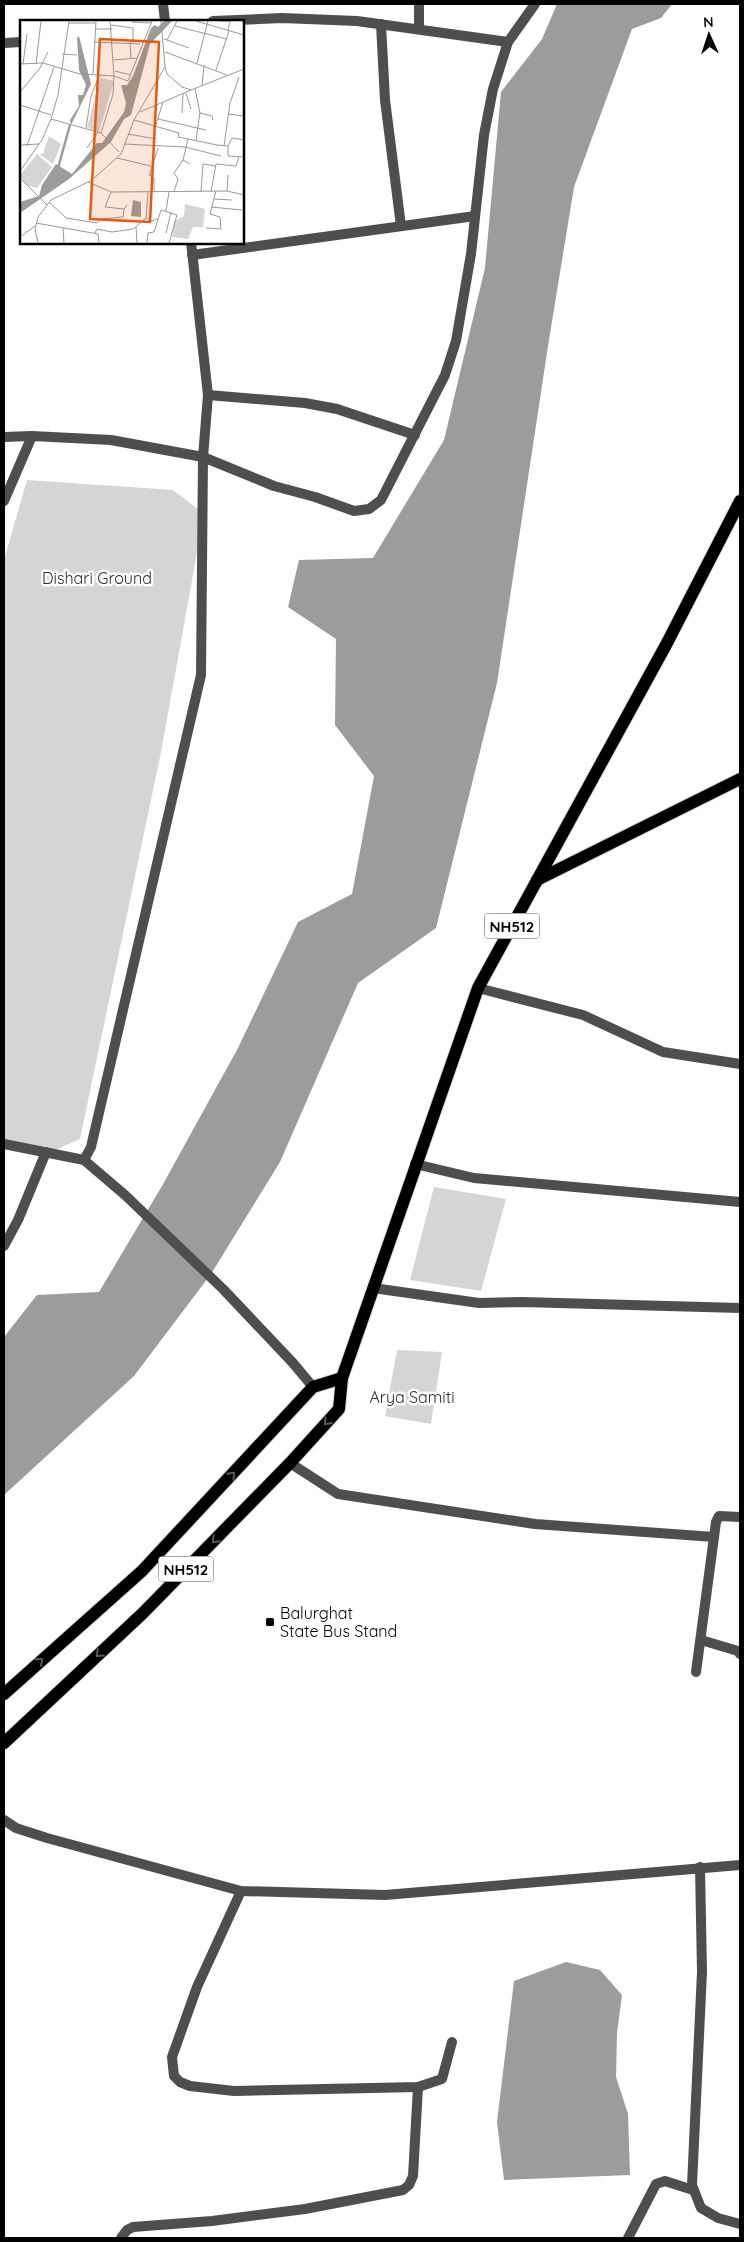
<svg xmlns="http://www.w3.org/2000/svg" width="744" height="2242" font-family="Quicksand,sans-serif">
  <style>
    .green { fill: #d5d5d5 }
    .water { fill: #9c9c9c }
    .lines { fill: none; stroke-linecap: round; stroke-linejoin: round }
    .primary-casing { stroke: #dbdbdb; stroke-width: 14 }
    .street { stroke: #4e4e4e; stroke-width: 10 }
    .primary { stroke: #000; stroke-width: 12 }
    .oneway { stroke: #595959 }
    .poi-dot { fill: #000; stroke: #fff; stroke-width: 2 }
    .labels { text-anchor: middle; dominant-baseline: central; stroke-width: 5; stroke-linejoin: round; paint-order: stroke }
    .shield { fill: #fff; stroke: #4c4c4c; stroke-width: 1 }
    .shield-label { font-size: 15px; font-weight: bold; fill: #000 }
    .park-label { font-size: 16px; fill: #2c2c2c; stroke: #fff }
    .poi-label { font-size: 16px; fill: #000; stroke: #fff; text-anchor: start }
    .inset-river { fill: none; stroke: #9c9c9c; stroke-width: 2.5 }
    .inset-road { fill: none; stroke: #999; stroke-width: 1 }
    .view { fill: #e8590c; fill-opacity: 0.15; stroke: #e8590c; stroke-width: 2.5 }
    .inset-edge { fill: none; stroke: #000; stroke-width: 2.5 }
  </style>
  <rect width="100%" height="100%" fill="#fff"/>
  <g class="green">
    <path d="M 27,480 L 173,490 L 204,514 L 161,752 L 80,1139 L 53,1151 L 4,1141 L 4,560 Z"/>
    <path d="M 434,1187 L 506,1199 L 481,1291 L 410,1280 Z"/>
    <path d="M 397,1350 L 442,1352 L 431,1424 L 385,1416 Z"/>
  </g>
  <g class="water">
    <path d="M 557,4 L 672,4 L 661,18 L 632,29 L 574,187 L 548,346 L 497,683 L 436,928 L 358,983 L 280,1162 L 211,1274 L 134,1376 L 4,1495 L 4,1337 L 37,1295 L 99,1292 L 162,1186 L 238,1048 L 298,922 L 352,894 L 374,776 L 335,725 L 336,639 L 288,607 L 299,560 L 373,558 L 444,440 L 485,268 L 501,92 L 542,39 Z"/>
    <path d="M 566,1962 L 600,1970 L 622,1995 L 617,2033 L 616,2077 L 628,2114 L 630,2175 L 504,2180 L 497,2122 L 514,1981 Z"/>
  </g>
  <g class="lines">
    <g class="primary-casing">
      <g id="primary">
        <path d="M 537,880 L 740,779"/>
        <path d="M 4,1694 L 142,1571 L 313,1387 L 342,1378"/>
        <path d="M 4,1743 L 143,1613 L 290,1463 L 339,1409 L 342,1378 L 478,988 L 667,643 L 740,501"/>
      </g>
    </g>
    <g class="street">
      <path d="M 163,4 L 165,21"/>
      <path d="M 213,21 L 282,18 L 357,21 L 508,42"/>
      <path d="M 381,24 L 385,100 L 401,226"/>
      <path d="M 419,29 L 419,4"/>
      <path d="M 4,43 L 21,42"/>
      <path d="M 192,255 L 475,216"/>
      <path d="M 208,395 L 305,403 L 337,409 L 415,435"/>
      <path d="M 4,437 L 32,436 L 111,440 L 203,457 L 208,395 L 191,242"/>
      <path d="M 4,501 L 32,436"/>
      <path d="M 478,988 L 583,1015 L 663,1052 L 740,1064"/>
      <path d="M 4,1144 L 84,1160 L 125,1195 L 223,1289 L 293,1363 L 313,1387"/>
      <path d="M 84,1160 L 91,1147 L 201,675 L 203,457 L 274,486 L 315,497 L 354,511 L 369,509 L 381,500 L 445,375 L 456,341 L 471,254 L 484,135 L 493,89 L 508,42 L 535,4"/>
      <path d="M 415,1164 L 474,1178 L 740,1202"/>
      <path d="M 4,1246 L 18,1220 L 46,1152"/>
      <path d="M 373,1288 L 479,1303 L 522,1302 L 740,1308"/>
      <path d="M 290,1463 L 338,1494 L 535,1524 L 714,1537"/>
      <path d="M 701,1640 L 738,1651 L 740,1654"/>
      <path d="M 696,1672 L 716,1522 L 719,1516 L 740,1517"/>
      <path d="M 4,1820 L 16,1828 L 47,1838 L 241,1891 L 385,1895 L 740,1865"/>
      <path d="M 700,1867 L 702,1972 L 692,2185 L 701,2208 L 718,2218 L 740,2224"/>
      <path d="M 241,1891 L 197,1987 L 172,2057 L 174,2076 L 180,2082 L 190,2086 L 234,2091 L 418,2087 L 442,2079 L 452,2042"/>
      <path d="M 121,2238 L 127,2230 L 133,2227 L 212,2221 L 305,2209 L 403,2190 L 409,2185 L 413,2176 L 418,2087"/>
      <path d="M 628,2238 L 656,2184 L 665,2181 L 693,2190"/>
    </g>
    <use href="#primary" class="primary"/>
  </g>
  <defs><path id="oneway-chevron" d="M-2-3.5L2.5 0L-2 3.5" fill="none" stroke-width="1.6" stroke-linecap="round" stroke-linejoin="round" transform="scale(1.25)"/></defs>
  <g class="oneway">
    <use href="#oneway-chevron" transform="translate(327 1422) rotate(132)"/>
    <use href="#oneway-chevron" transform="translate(232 1475) rotate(-47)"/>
    <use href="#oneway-chevron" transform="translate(215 1540) rotate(135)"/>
    <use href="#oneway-chevron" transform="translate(99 1654) rotate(137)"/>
    <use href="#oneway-chevron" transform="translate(40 1661) rotate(-41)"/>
  </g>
  <rect class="poi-dot" x="265" y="1617" width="10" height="10" rx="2.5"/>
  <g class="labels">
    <g class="shield">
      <rect x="484.5" y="913.5" width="55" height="25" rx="4"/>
      <rect x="158.5" y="1556.5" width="55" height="25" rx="4"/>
    </g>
    <g class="shield-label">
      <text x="512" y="926">NH512</text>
      <text x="186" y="1569">NH512</text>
    </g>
    <g class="park-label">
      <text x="97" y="578">Dishari Ground</text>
      <text x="412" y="1397">Arya Samiti</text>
    </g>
    <g class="poi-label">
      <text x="280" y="1613">Balurghat<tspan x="280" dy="18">State Bus Stand</tspan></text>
    </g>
  </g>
  <g transform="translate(20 20)">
    <rect width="224" height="224" fill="#fff"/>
    <path d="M 80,58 L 94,61 L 79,112 L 67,108 ZM 29,116 L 41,124 L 33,144 L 19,134 L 23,134 ZM 17,134 L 32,147 L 17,168 L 6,165 L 0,155 ZM 165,184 L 185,189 L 183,207 L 173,207 L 168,219 L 152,217 L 155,201 L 164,196 Z" fill="#d5d5d5"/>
    <path d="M 144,1 L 152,1 L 130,24 L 111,95 L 104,99 L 91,122 L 49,159 L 0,193 L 0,182 L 19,176 L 22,165 L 36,144 L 52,154 L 77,123 L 82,123 L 104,92 L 106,83 L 101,65 L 107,65 L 113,56 L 131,8 L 135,5 L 138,7 ZM 59,16 L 71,64 L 51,105 L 50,100 L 59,86 L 58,75 L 63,75 L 66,65 L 59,50 L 57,18 ZM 113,180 L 121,182 L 121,197 L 111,196 Z" fill="#9c9c9c"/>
    <path class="inset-river" d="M 38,148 L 50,105"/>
    <path class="inset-road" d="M 141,1 L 145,47 L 147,54 L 162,67 L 171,70 L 224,49M 176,1 L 224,15M 199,1 L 210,1 L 208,10M 112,2 L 131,3M 48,3 L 75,3M 91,5 L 113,8 L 113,23M 155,6 L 207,19M 75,9 L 92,9M 144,19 L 169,28M 147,20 L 157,1M 74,22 L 120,24M 110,22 L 111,39M 145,32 L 207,55M 42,34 L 57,35M 94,40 L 117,38M 177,43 L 188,1M 0,44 L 23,43 L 60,54 L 94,56 L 90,1M 3,44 L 7,14M 16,44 L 21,1M 196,50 L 209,11M 95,51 L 111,55M 73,54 L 76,1M 182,66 L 184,45M 175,69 L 180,93 L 192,96 L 193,100M 0,72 L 20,48 L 28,32M 166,73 L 171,89M 0,85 L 31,95M 120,92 L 171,70M 162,93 L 163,74M 208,94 L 224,96M 31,99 L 81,113 L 99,132M 138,99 L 186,110M 114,100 L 159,113 L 158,117 L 197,125 L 208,126 L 212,118 L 224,120M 66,108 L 71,76 L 80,54M 135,108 L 143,82M 81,113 L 93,74 L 94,56 L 108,61 L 132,1M 108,114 L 136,119M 168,119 L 163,140 L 170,144M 176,120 L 180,92M 104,124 L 165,127 L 201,136M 0,125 L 19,124M 7,126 L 34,47M 204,126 L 210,83 L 219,57M 208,126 L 208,136 L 224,137M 67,128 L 78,112M 97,138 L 131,146M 0,151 L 22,120 L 31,99 L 38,75 L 49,1M 129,154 L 134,158 L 134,172M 129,156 L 138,128M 0,158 L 27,185M 68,162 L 91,172 L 207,171 L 224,175M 207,171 L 208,155M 91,172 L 85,187 L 104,189 L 107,185M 128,172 L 126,198 L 132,201 L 137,199M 154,172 L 158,159 L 154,153 L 163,140M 181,172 L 183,144 L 196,146M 191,172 L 196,144 L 216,146 L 219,137M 194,179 L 212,180M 29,182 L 46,198 L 77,203 L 81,199 L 103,197 L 104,189M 191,187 L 222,190M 146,191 L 149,172M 16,203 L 78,214 L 79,223M 116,207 L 117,223M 43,208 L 44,223M 186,208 L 201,209 L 200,197 L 190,194 L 196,171M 75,213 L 77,209 L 92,212 L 113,209 L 126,198M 146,213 L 151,192M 0,217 L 15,206M 18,223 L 15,209 L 18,197 L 31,180 L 72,160 L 101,134 L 114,100 L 145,47M 127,223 L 128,213 L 134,212 L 141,190 L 157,195 L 149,223"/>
    <path class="view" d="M 80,19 L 139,22 L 130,202 L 70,199 Z"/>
    <rect width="224" height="224" class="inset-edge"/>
  </g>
  <rect width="744" height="2242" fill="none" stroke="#000000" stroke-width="10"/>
  <g transform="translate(709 35) rotate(357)" stroke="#ffffff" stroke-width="4" paint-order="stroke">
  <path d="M0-4L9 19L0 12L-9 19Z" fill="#000000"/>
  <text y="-8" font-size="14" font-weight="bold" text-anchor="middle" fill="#000000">N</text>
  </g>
</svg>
